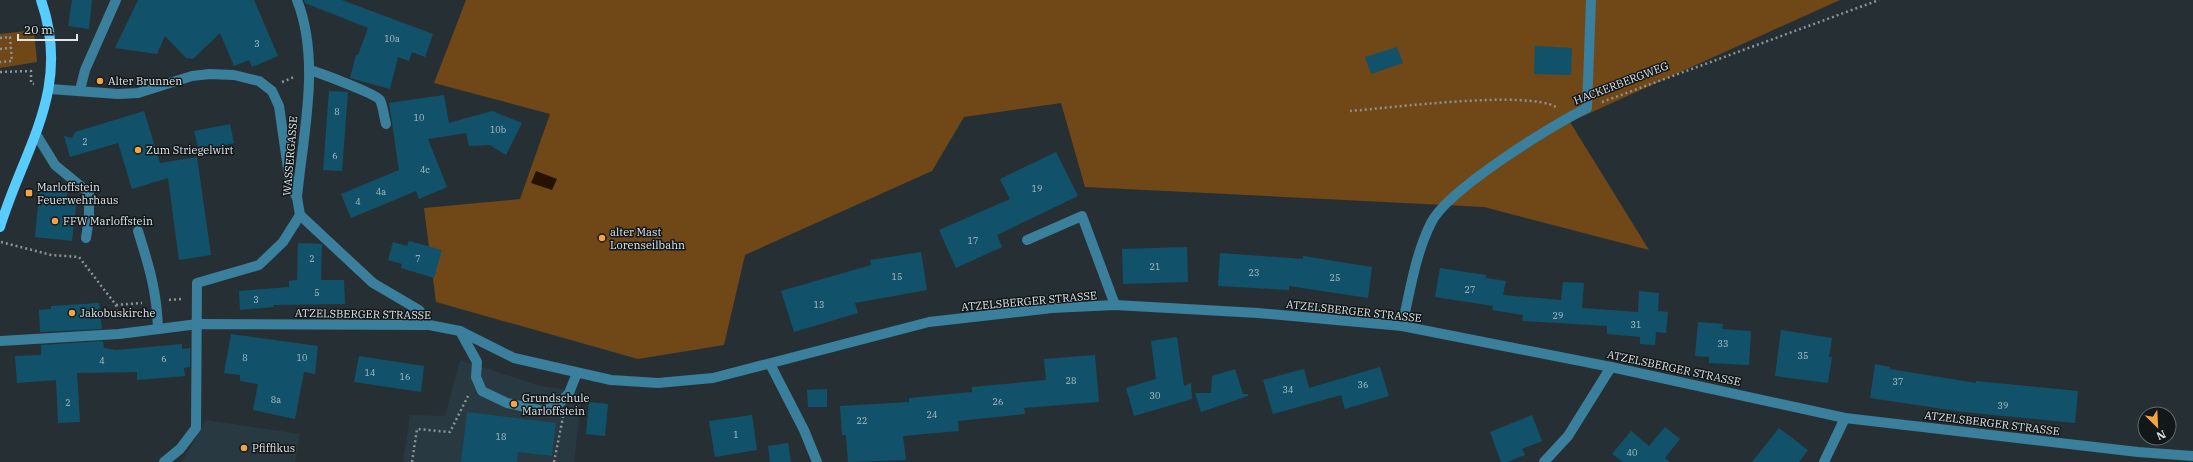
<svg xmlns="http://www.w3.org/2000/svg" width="2193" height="462" font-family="'IBM Plex Serif',serif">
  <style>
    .built { fill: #283941 }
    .green { fill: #704717 }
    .water { fill: #261200 }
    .building { fill: #11526a }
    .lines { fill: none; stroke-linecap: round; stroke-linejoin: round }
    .path { stroke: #8b9397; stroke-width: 2.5; stroke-dasharray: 2 3; stroke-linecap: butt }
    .minor { stroke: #3a7f9c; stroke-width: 10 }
    .major { stroke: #58ccfc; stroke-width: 10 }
    .poi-dot { fill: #f5a345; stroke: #121719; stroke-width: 1.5 }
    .labels { text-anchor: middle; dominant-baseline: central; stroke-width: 3; stroke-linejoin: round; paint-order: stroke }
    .number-label { font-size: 9px; fill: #acc0c8 }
    .poi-label { font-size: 11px; fill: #dfe5e8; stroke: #121719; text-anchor: start }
    .street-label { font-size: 11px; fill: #dfe5e8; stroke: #121719 }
  </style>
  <rect width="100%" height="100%" fill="#263034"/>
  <g class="built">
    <path d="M 460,360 L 541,386 L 582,392 L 574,462 L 403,462 L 410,415 L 445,416 Z"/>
    <path d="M 206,420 L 300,434 L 295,462 L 182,462 Z"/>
  </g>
  <g class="green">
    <path d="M 466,0 L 1840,0 L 1570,122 L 1649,250 L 1484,207 L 1085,187 L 1061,103 L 964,117 L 932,171 L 745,255 L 724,345 L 638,359 L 436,302 L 424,208 L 520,199 L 550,114 L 434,83 Z"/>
    <path d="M 34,30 L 37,62 L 0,68 L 0,34 Z"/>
  </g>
  <path class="water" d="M 536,171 L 557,179 L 552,190 L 531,183 Z"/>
  <g class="building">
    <path d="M 72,0 L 92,0 L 89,29 L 68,26 Z"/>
    <path d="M 138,0 L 254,0 L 278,56 L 252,67 L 249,60 L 234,66 L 220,33 L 193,59 L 186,58 L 165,36 L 157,54 L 115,48 Z"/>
    <path d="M 304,0 L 342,0 L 433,34 L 425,57 L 412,52 L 409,61 L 398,57 L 390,89 L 350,78 L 356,55 L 358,55 L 368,28 L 305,3 Z"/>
    <path d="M 1535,46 L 1572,48 L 1571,75 L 1534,74 Z"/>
    <path d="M 1397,47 L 1403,63 L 1371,74 L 1365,57 Z"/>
    <path d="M 329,91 L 348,92 L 342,171 L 323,170 Z"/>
    <path d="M 444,95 L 449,123 L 492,111 L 522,123 L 506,155 L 490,145 L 469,146 L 466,133 L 428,139 L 447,187 L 419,199 L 416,191 L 351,218 L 341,194 L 399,170 L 389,103 Z"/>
    <path d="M 144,111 L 160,163 L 197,157 L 211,255 L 179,260 L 168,178 L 132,189 L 118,143 L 70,157 L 64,136 L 72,138 L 75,132 Z"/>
    <path d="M 230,124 L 234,143 L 199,151 L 194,131 Z"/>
    <path d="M 1056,152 L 1078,196 L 997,235 L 1002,247 L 956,268 L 939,230 L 1010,199 L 1000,179 Z"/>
    <path d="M 40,185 L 68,188 L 67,198 L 77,198 L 72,241 L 35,237 Z"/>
    <path d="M 409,241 L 442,250 L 434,278 L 401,268 L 402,264 L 388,260 L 393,242 L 407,246 Z"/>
    <path d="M 298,243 L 322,244 L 321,280 L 344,280 L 345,304 L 273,305 L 274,307 L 240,310 L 239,291 L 289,287 L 289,281 L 297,280 Z"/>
    <path d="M 1187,247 L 1188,282 L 1123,284 L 1122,249 Z"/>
    <path d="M 921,252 L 927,290 L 855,303 L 858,313 L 794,332 L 781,291 L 871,265 L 870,260 Z"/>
    <path d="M 1220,253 L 1303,259 L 1303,256 L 1372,267 L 1368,298 L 1289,286 L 1289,290 L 1218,286 Z"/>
    <path d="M 1440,268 L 1486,275 L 1486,278 L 1506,281 L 1503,295 L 1561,300 L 1563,282 L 1584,283 L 1582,308 L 1638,312 L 1639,291 L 1659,293 L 1658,311 L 1668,312 L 1666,333 L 1656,332 L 1655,345 L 1640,344 L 1640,337 L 1607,334 L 1607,326 L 1522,321 L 1523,315 L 1492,310 L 1493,306 L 1435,297 Z"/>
    <path d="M 99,303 L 102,329 L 40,332 L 39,310 L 51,309 L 51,306 Z"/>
    <path d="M 1698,322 L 1723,324 L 1722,329 L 1751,331 L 1749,365 L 1709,363 L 1709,357 L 1695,356 Z"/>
    <path d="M 1781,330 L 1832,338 L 1829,357 L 1832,357 L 1828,383 L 1775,376 Z"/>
    <path d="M 231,334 L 318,346 L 315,374 L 304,372 L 295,419 L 253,410 L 258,384 L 240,381 L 240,375 L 224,373 Z"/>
    <path d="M 1177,337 L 1184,386 L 1191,383 L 1192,399 L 1134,416 L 1126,388 L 1156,379 L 1151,341 Z"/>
    <path d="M 103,341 L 104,348 L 116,350 L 182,344 L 182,349 L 190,348 L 190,367 L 184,368 L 185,376 L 137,380 L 137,372 L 77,373 L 80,422 L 58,423 L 56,380 L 17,383 L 15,356 L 41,355 L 41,345 Z"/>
    <path d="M 1095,355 L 1099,402 L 1024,408 L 1025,414 L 958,421 L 959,431 L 903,436 L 906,460 L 848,462 L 846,435 L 842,435 L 840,406 L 909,402 L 909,398 L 972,392 L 972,387 L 1046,380 L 1044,359 Z"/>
    <path d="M 359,356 L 424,366 L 421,392 L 354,382 Z"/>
    <path d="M 1875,364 L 1890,367 L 1890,369 L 1976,383 L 1976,381 L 2078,391 L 2075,423 L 1963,412 L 1870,398 Z"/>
    <path d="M 1380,367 L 1389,396 L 1345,409 L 1341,395 L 1273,414 L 1263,380 L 1304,369 L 1309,388 Z"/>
    <path d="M 1235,369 L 1243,394 L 1248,394 L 1248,396 L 1201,412 L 1195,393 L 1211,393 L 1212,376 Z"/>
    <path d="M 827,389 L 827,407 L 808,407 L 807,390 Z"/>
    <path d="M 589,402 L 608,404 L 605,436 L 586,434 Z"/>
    <path d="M 467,412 L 556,423 L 552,456 L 518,452 L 517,462 L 461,462 Z"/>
    <path d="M 752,415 L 757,450 L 715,457 L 709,421 Z"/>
    <path d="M 1532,415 L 1542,441 L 1522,449 L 1525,455 L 1507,462 L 1501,462 L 1490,432 Z"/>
    <path d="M 1665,427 L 1680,439 L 1665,458 L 1670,462 L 1623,462 L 1612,454 L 1631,431 L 1649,446 Z"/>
    <path d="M 1779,428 L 1808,450 L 1799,462 L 1752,462 Z"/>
    <path d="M 788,443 L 791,462 L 770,462 L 768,446 Z"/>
  </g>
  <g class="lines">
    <g class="path">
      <path d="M 0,38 L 10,37 L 12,61 L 0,62"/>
      <path d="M 0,49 L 11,48"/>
      <path d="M 0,72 L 31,71 L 31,83 L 34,84"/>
      <path d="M 282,82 L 294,77"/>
      <path d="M 1602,102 L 1879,0"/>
      <path d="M 1350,111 C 1389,108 1528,90 1556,107"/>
      <path d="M 1,242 L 51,255 L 79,257 L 116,305 L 117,319"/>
      <path d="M 169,300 L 182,299"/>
      <path d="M 116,305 L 142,303"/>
      <path d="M 412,462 L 417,429 L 450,432 L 468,396"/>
      <path d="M 554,462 L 563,417"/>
    </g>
    <g class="minor">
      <path d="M 309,70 C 318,72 376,94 380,100 C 383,106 384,117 386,124"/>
      <path d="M 50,89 L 118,94 L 138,93 L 192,76 L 210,74 L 234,75 L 259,81 L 272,91 L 279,106 L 289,176 L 296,196"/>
      <path d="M 80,90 L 85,70 L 116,0"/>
      <path d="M 36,134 L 55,165 L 89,193 L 89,218 L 86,238"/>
      <path d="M 300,215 L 373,283 L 419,310 L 429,325"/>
      <path d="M 138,231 C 149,266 157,292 158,329"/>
      <path d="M 1027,240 L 1082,216 L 1115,305"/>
      <path d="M 1402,326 C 1410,292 1415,255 1431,223 C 1447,190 1552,125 1587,108 L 1591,0"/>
      <path d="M 460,331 L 477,362 L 476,377 L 482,391 L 507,403 L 543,411 L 559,404 L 569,393 L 577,373"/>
      <path d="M 0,341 L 119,334 L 198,324 L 429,325 L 460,331 L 514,358 L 611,380 L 658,383 L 713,378 L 929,322 L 1052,308 L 1115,305 L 1258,313 L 1402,326 L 1611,367 L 1845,418 L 2138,452 L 2193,456"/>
      <path d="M 770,364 L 804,430 L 817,462"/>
      <path d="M 164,462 L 180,449 L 196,428 L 197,283 L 259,265 L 283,242 L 300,215 L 297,197 C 303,134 321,61 297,0"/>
      <path d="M 1544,462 L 1568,436 L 1611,367"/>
      <path d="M 1824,462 L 1845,418"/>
    </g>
    <path class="major" d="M 0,227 C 25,146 72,89 41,0"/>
  </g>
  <g class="poi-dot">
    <circle cx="100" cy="81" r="4"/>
    <circle cx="138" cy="150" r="4"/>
    <rect x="25" y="189" width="8" height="8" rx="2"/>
    <circle cx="55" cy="221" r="4"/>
    <circle cx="602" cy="238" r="4"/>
    <circle cx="72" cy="313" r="4"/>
    <circle cx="514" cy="404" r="4"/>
    <circle cx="244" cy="448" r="4"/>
  </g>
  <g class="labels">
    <g class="number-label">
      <text x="392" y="38">10a</text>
      <text x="257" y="43">3</text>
      <text x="337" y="111">8</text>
      <text x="419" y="117">10</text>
      <text x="498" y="129">10b</text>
      <text x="85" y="141">2</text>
      <text x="335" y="155">6</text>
      <text x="425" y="169">4c</text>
      <text x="1037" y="188">19</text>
      <text x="381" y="191">4a</text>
      <text x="358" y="201">4</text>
      <text x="973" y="240">17</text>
      <text x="312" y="258">2</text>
      <text x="418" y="258">7</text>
      <text x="1155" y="266">21</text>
      <text x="1254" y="272">23</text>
      <text x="897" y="276">15</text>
      <text x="1335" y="277">25</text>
      <text x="1470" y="289">27</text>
      <text x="317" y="292">5</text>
      <text x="256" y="299">3</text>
      <text x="819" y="304">13</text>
      <text x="1558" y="315">29</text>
      <text x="1636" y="324">31</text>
      <text x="1723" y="343">33</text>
      <text x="1803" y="355">35</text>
      <text x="245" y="357">8</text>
      <text x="302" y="357">10</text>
      <text x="164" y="358">6</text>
      <text x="102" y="360">4</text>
      <text x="370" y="372">14</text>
      <text x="405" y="376">16</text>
      <text x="1071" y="380">28</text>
      <text x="1898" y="381">37</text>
      <text x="1363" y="384">36</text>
      <text x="1288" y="389">34</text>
      <text x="1155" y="395">30</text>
      <text x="276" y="399">8a</text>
      <text x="998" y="401">26</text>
      <text x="68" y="402">2</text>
      <text x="2003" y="405">39</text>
      <text x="932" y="414">24</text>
      <text x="862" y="420">22</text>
      <text x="736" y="434">1</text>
      <text x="501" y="436">18</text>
      <text x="1632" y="452">40</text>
    </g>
    <g class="poi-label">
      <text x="108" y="81">Alter Brunnen</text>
      <text x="146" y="150">Zum Striegelwirt</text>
      <text x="37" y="187">Marloffstein<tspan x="37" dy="13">Feuerwehrhaus</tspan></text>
      <text x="63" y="221">FFW Marloffstein</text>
      <text x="610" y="232">alter Mast<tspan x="610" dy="13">Lorenseilbahn</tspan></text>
      <text x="80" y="313">Jakobuskirche</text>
      <text x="522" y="398">Grundschule<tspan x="522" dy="13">Marloffstein</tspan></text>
      <text x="252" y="448">Pfiffikus</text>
    </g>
    <g class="street-label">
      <text transform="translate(1621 83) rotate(-21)">HACKERBERGWEG</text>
      <text transform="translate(290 156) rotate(-85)">WASSERGASSE</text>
      <text transform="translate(1029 301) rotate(-5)">ATZELSBERGER STRASSE</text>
      <text transform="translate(1354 311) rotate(6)">ATZELSBERGER STRASSE</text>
      <text transform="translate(363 314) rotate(1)">ATZELSBERGER STRASSE</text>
      <text transform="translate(1674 368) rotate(12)">ATZELSBERGER STRASSE</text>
      <text transform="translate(1992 423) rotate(7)">ATZELSBERGER STRASSE</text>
    </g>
  </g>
  <g transform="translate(2157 426) rotate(156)"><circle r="19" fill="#121719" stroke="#64696c"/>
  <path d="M0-3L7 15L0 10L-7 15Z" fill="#f5a345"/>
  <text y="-6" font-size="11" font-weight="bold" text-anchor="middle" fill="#dfe5e8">N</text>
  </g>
  <path d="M18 34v6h59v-6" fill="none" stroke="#dfe5e8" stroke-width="2"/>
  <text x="24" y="34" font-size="12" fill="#dfe5e8" stroke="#121719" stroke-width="3" paint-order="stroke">20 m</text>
</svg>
